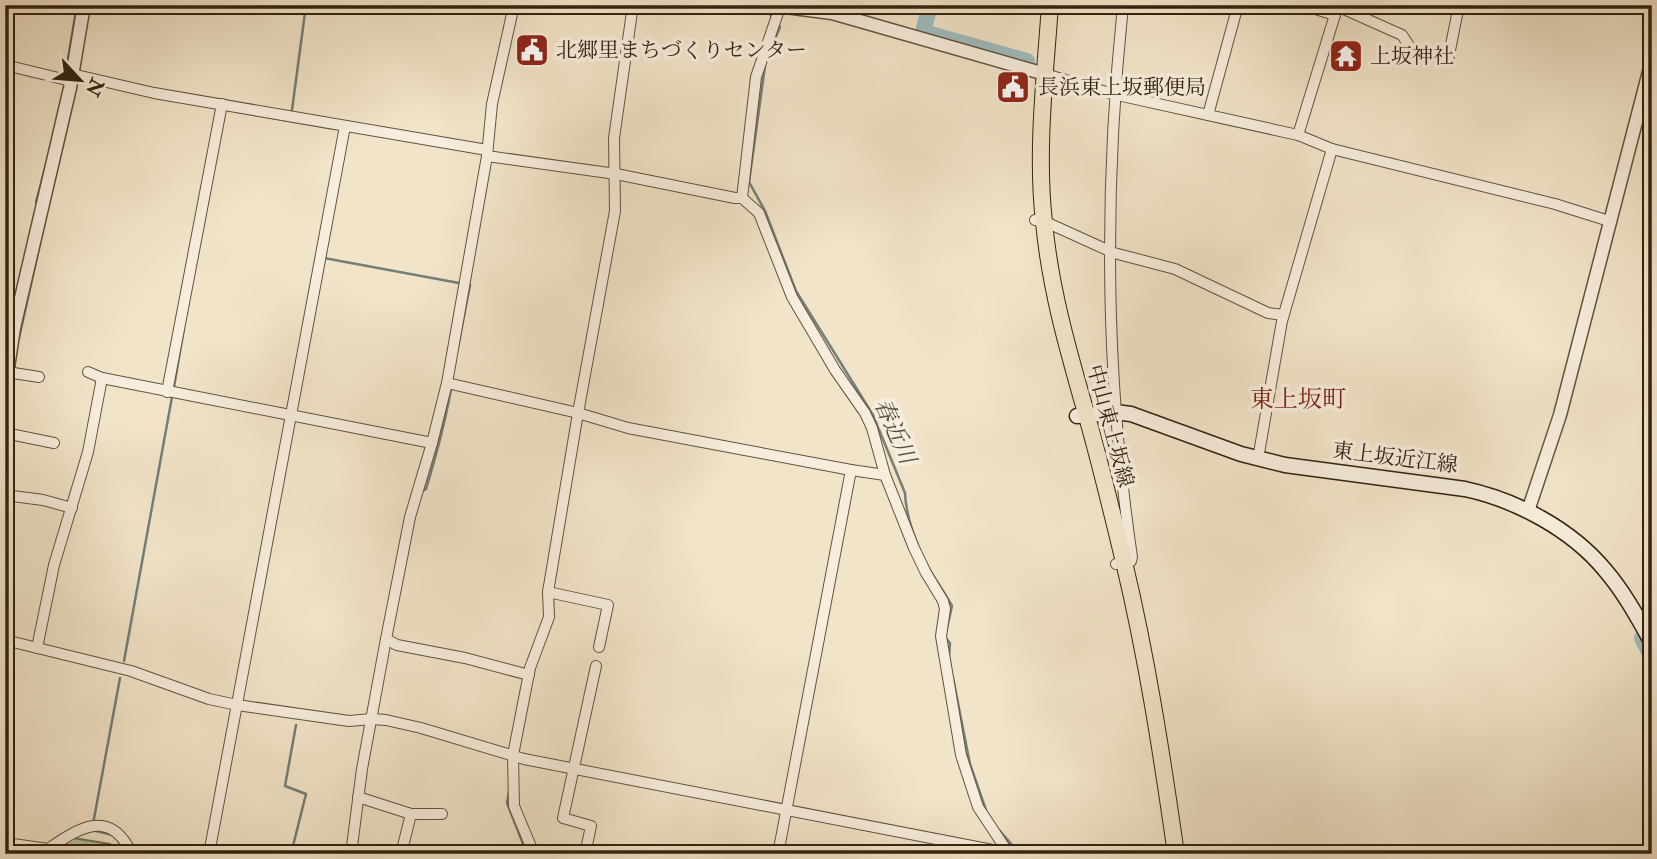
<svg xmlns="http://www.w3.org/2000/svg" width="1657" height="859" font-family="'IM FELL Double Pica','Noto Serif JP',serif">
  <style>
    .forest { fill: url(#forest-firs); stroke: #727456; stroke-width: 2 }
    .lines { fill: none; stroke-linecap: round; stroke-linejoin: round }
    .stream { stroke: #737f79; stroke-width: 2.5 }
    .river { stroke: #9fbcbf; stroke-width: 16 }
    .minor-casing { stroke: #61533e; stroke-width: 12 }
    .tertiary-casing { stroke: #61533e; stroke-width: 15 }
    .secondary-casing { stroke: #312310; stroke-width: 17 }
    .primary-casing { stroke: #312310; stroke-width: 18 }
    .minor { stroke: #f7eddc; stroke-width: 10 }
    .tertiary { stroke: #f7eddc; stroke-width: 12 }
    .secondary { stroke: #f7eddc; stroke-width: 14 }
    .primary { stroke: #f2e4c9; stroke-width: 16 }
    .labels { text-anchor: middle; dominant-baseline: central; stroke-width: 7; stroke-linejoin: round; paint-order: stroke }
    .poi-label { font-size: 21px; fill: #312310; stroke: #f7eddc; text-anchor: start }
    .street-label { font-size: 21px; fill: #312310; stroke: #f7eddc }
    .water-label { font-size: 23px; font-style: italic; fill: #525145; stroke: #f7eddc }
    .quarter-label { font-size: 24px; fill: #7a1f14; stroke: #f7eddc }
  </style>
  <defs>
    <pattern id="forest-firs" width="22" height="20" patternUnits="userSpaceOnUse" patternTransform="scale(1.75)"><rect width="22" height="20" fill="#b4c59b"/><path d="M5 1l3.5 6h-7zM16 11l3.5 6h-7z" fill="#9ba984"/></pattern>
  </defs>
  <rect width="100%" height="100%" fill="#f2e4c9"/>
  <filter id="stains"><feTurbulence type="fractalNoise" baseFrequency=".00286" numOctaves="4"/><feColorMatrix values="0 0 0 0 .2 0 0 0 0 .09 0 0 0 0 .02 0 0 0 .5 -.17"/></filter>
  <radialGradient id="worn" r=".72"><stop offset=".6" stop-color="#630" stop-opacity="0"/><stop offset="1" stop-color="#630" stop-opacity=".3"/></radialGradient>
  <path class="forest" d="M 73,838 L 110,844 L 121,854 L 51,854 Z"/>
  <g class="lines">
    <g class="stream">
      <path d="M 713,5 L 767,10 L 772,17"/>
      <path d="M 769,53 L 780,27 L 777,24"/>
      <path d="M 68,59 L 77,5"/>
      <path d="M 765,66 L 749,182 L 765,211 L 796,291 L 873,415 L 905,493 C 906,519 918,550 931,572 C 938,584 946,594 952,606 L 947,628"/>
      <path d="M 5,70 L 10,71"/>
      <path d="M 292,110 L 306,5"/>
      <path d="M 238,112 L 335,129"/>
      <path d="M 58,165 L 67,127"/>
      <path d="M 36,202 L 48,157"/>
      <path d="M 324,258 L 459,283"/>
      <path d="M 19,338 L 47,212"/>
      <path d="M 458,347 L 470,285"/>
      <path d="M 174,387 L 184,328"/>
      <path d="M 7,429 L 11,387"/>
      <path d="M 421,492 L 426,489 C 436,456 445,423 451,389"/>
      <path d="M 945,637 L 950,643 L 949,657"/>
      <path d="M 124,661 L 172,397"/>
      <path d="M 953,678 L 970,764 L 986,810"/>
      <path d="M 509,791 L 507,803 L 527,854"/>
      <path d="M 93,824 L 120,678"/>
      <path d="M 92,830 L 113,835"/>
      <path d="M 999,830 L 1020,854"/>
      <path d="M 291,854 L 306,794 L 285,786 L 296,725"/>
    </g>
    <g class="river">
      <path d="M 930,5 L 923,32 L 1027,61"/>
      <path d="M 1642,638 L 1652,658"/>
    </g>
    <g class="minor-casing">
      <g id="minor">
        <path d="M 633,5 L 614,138 L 615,211 L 578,413 L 628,428 L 851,470 L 885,475"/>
        <path d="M 1302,5 L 1335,15"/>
        <path d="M 779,6 L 779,10 L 756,77 L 742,198 L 759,213 L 792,297 L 835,370 L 865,413 L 872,428 L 885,475 L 914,548 L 926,573 L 943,601 L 945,609 L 941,636 L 961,755 L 978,807 L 1009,854"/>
        <path d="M 1337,6 L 1402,35 L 1412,50 L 1448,60 L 1459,5"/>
        <path d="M 5,65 L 71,81"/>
        <path d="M 72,74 L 154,93 L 487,150"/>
        <path d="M 1045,74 L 1113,94 L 1298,135 L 1332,149 L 1555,204 L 1609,221"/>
        <path d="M 1208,115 L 1238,5"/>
        <path d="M 1298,135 L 1338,5"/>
        <path d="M 487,156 L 616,174 L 735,198 L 742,198"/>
        <path d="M 1035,220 L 1050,224 L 1114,253 L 1175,269 L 1268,313 L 1283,315"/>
        <path d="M 7,372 L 39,377"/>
        <path d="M 88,372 L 102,378"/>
        <path d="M 447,383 L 578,413 L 548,592 L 549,617 L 530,668 L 513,755 L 514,806 L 534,854"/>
        <path d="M 167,392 L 222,104"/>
        <path d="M 5,433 L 54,443"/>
        <path d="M 1258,459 L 1282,321 L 1332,149"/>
        <path d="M 5,495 L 43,500 L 72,508"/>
        <path d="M 1116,564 L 1131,561 L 1132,557 C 1105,375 1104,189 1123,5"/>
        <path d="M 548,592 L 608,605 L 599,647"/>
        <path d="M 386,639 L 397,645 L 465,658 L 529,675"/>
        <path d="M 5,640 L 131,671 L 209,699 L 237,705 L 349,721 L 372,719 L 386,720 L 421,728 L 524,759 L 1008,853"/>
        <path d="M 37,648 L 54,565 L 88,452 L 102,378 L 432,443"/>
        <path d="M 358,797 L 411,814 L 442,814"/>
        <path d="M 5,841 L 13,844 L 48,849 C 79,828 110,807 132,854"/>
        <path d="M 209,854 L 345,126"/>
        <path d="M 351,854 L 362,769 L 386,639 L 410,517 L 432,443 L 447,383 L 487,156 L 492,104 L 514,5"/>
        <path d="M 401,854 L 411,814"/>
        <path d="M 585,854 L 591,826 L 563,818 L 596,666"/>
        <path d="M 778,854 L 851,470"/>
      </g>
    </g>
    <g class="tertiary-casing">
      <g id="tertiary">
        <path d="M 770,5 L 832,13 L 1045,74"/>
        <path d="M 5,387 L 14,328 L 70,88 L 84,5"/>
        <path d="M 1528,511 L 1560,415 L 1652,60"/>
      </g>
    </g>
    <g class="secondary-casing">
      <path id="secondary" d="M 1077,416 L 1115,412 L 1131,414 L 1241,454 L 1285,465 L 1465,489 C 1516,500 1571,529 1605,570 C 1624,592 1638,618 1652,643"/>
    </g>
    <g class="primary-casing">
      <path id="primary" d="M 1050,5 C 1045,77 1036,151 1044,222 C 1050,288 1068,350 1086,413 C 1100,462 1112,512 1124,562 C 1147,658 1162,756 1176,854"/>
    </g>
    <use href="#minor" class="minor"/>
    <use href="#tertiary" class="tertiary"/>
    <use href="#secondary" class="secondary"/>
    <use href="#primary" class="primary"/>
  </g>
  <defs>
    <g id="civic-square" transform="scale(1.75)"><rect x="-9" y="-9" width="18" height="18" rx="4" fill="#8f2418" stroke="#f7eddc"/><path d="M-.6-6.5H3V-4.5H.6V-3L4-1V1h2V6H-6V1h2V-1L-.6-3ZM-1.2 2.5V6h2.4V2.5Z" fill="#fff"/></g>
    <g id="temple-square" transform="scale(1.75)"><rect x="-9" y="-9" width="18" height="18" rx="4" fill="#8f2418" stroke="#f7eddc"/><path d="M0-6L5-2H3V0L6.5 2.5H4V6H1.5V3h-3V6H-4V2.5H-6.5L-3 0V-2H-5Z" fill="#fff"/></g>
  </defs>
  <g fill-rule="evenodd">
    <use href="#civic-square" x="532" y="50"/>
    <use href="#temple-square" x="1346" y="56"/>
    <use href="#civic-square" x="1013" y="87"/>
  </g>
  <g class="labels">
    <g class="poi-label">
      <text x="556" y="50">北郷里まちづくりセンター</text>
      <text x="1370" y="56">上坂神社</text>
      <text x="1038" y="87">長浜東上坂郵便局</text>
    </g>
    <g class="street-label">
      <text transform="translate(1110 426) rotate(75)">中山東上坂線</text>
      <text transform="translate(1395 458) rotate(7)">東上坂近江線</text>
    </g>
    <g class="water-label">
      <text transform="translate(895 431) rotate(66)">春近川</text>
    </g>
    <g class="quarter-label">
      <text x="1298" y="399">東上坂町</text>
    </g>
  </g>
  <rect width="1657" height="859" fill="none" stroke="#f2e4c9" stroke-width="28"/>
  <rect x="7" y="7" width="1643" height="845" fill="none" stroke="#312310" stroke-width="3.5"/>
  <rect x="14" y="14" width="1629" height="831" fill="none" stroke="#312310" stroke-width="2"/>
  <g transform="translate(80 80) rotate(116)" stroke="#f7eddc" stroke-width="5" paint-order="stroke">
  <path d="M0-5L12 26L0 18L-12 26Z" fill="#312310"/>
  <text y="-10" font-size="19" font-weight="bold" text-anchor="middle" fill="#312310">N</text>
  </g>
  <rect width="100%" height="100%" filter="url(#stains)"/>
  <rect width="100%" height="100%" fill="url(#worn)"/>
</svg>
